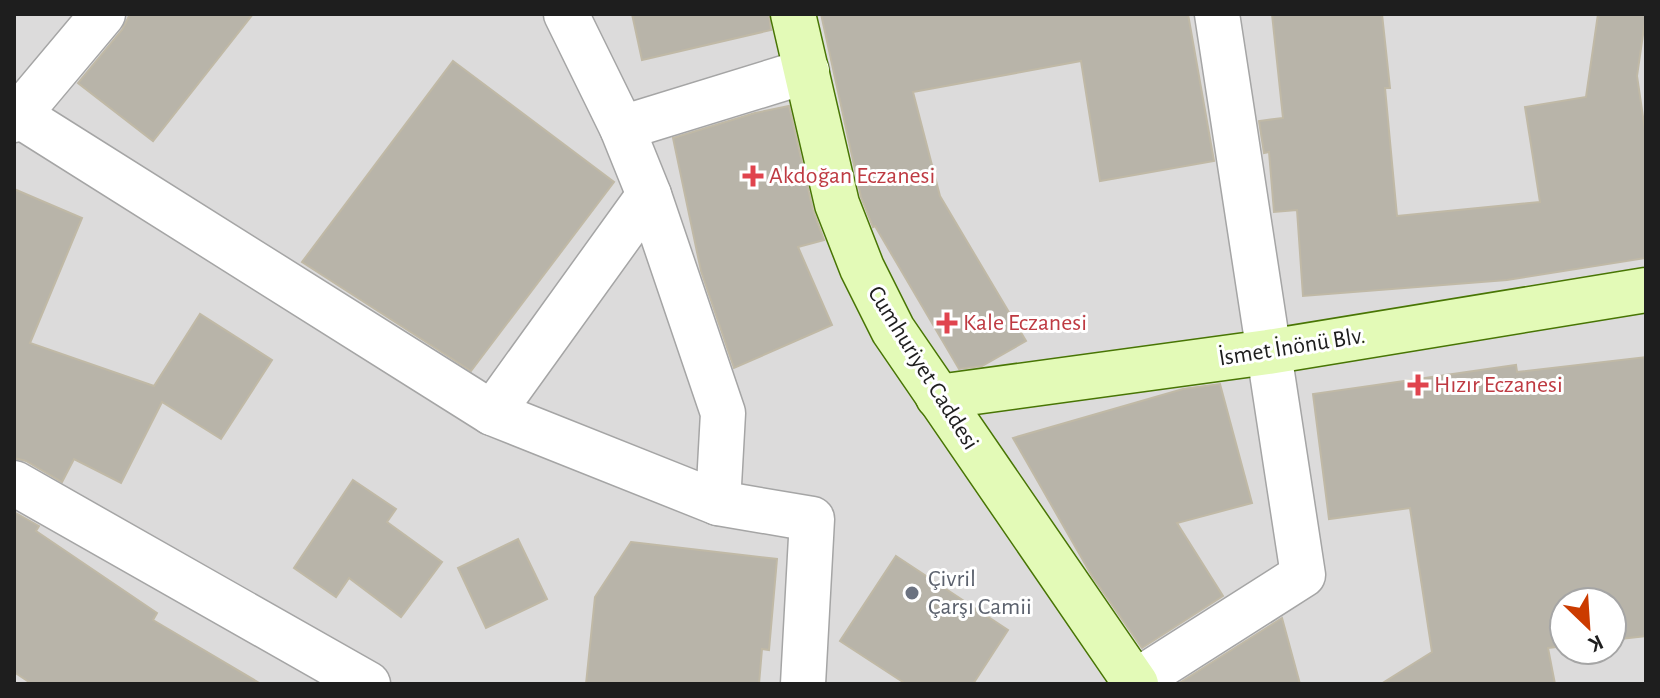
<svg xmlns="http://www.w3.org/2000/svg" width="1660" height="698" font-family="'Alegreya Sans',sans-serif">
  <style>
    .residential { fill: #dcdbdb; fill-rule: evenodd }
    .building { fill: #b8b4a9; stroke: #c0b9a6; stroke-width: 2 }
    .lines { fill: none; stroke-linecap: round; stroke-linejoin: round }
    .minor-casing { stroke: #a5a5a5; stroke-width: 47 }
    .tertiary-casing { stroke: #a5a5a5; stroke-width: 47 }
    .secondary-casing { stroke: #487504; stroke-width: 47 }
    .minor { stroke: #fff; stroke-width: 44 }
    .tertiary { stroke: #fff; stroke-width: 44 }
    .secondary { stroke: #e3fab7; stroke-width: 44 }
    .health-dot { fill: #e0444e; stroke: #fff; stroke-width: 3 }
    .worship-dot { fill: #6b7280; stroke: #fff; stroke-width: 3 }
    .labels { text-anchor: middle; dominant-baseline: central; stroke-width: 6; stroke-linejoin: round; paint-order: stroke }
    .health-label { font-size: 24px; fill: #be3a42; stroke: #fff; text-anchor: start }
    .street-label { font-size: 24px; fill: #1e1e1e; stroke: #fff }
    .worship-label { font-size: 24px; fill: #5b616d; stroke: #fff; text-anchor: start }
  </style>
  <rect width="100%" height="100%" fill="#efeee4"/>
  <path class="residential" d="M 14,14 L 1646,14 L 1646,684 L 14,684 ZM 1564,602 L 1612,602 L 1612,650 L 1564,650 Z"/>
  <g class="building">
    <path d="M 130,14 L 253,14 L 153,141 L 78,83 L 122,30 Z"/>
    <path d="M 632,14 L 769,14 L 771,30 L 642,60 Z"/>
    <path d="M 821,14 L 1188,14 L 1214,161 L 1100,181 L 1081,61 L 913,92 L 940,196 L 1026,341 L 982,366 L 959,369 L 875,226 L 873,227 L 861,197 Z"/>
    <path d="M 1272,14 L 1382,14 L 1390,88 L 1385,88 L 1397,216 L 1540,202 L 1525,107 L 1586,97 L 1598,14 L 1646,14 L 1637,76 L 1646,137 L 1646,258 L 1507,280 L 1303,296 L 1297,210 L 1274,212 L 1269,152 L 1264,153 L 1259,121 L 1283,118 Z"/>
    <path d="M 453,61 L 614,182 L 471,371 L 302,262 Z"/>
    <path d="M 789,106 L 813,210 L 824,240 L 798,247 L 832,325 L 734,368 L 701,271 L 673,138 L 755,113 Z"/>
    <path d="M 14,189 L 82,218 L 30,343 L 154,386 L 200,314 L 272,360 L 221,439 L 162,402 L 121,483 L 74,459 L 62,482 L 26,461 L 14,458 Z"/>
    <path d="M 1646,357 L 1646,636 L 1612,640 L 1612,602 L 1564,602 L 1564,646 L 1548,648 L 1555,684 L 1381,684 L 1432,652 L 1410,508 L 1329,519 L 1313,394 L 1516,365 L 1517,372 Z"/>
    <path d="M 1220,384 L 1252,503 L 1177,523 L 1223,596 L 1142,648 L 1092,576 L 1013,438 L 1183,389 Z"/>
    <path d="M 353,480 L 396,509 L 387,522 L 442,562 L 401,617 L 349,578 L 336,597 L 294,568 Z"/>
    <path d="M 14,512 L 39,526 L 36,531 L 157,613 L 153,620 L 261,684 L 32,684 L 14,672 Z"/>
    <path d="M 518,539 L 547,599 L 486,628 L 458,568 Z"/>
    <path d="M 631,542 L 777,559 L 769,650 L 762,649 L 759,684 L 586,684 L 595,597 Z"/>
    <path d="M 896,556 L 1008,630 L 973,684 L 906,684 L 840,641 Z"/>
    <path d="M 1282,618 L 1300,684 L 1178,684 Z"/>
  </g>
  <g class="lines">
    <g class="minor-casing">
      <g id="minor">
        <path d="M 566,14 L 622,128 L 649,195 L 723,413 L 718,503"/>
        <path d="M 17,114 L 492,413 L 718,503 L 812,519 L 803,684"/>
        <path d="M 622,128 L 807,71"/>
        <path d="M 492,413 L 649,195"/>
        <path d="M 14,483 L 368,684"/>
        <path d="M 1135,682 L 1303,575 L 1217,14"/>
      </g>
    </g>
    <g class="tertiary-casing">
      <path id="tertiary" d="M 14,120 L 103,14"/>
    </g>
    <g class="secondary-casing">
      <g id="secondary">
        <path d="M 793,14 L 837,204 L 862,268 L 893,330 L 1136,684"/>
        <path d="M 938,397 L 1268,352 L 1646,290"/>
      </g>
    </g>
    <use href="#minor" class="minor"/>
    <use href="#tertiary" class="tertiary"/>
    <use href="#secondary" class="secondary"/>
  </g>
  <g class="health-dot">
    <path d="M749 164h8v8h8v8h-8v8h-8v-8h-8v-8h8z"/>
    <path d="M943 311h8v8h8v8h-8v8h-8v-8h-8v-8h8z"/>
    <path d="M1414 373h8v8h8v8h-8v8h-8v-8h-8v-8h8z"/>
  </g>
  <circle class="worship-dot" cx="912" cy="593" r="8"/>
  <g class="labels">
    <g class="health-label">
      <text x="769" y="176">Akdoğan Eczanesi</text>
      <text x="963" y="323">Kale Eczanesi</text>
      <text x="1434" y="385">Hızır Eczanesi</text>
    </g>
    <g class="street-label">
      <text transform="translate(1292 347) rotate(-9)">İsmet İnönü Blv.</text>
      <text transform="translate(923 368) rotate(58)">Cumhuriyet Caddesi</text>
    </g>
    <g class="worship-label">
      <text x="928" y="579">Çivril<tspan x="928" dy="28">Çarşı Camii</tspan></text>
    </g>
  </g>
  <rect width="1660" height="698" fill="none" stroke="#1e1e1e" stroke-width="32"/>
  <g transform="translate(1588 626) rotate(155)"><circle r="38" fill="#ffffff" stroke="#a5a5a5" stroke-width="2"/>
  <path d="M0-6L14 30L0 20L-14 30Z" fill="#cb3b00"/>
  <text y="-12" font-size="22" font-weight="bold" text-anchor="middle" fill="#1e1e1e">K</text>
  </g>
</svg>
